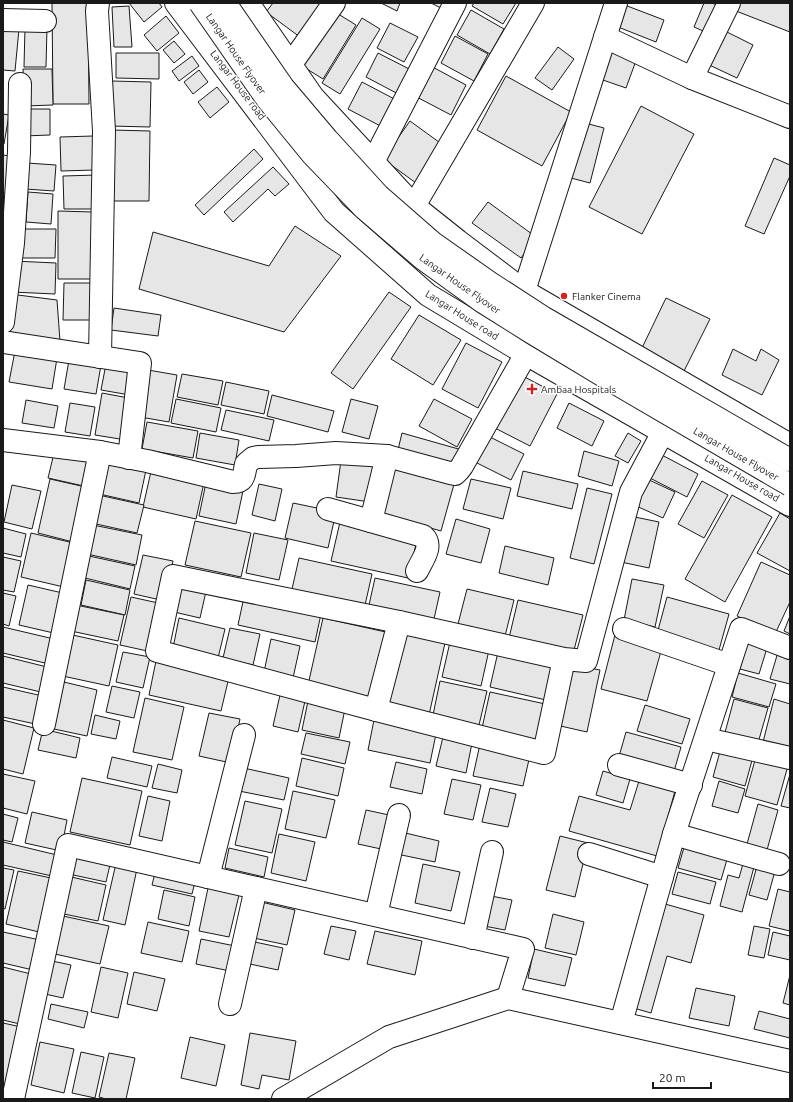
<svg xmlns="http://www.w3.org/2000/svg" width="793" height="1102" font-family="Ubuntu,sans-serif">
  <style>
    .building { fill: #e6e6e6; stroke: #1a1a1a }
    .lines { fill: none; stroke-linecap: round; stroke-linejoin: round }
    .minor-casing { stroke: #1a1a1a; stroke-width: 24 }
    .major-casing { stroke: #1a1a1a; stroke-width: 24 }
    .minor { stroke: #fff; stroke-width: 22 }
    .major { stroke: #fff; stroke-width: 22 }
    .highway-bridge-casing { stroke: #1a1a1a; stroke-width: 24; stroke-linecap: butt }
    .highway-bridge { stroke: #fff; stroke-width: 22 }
    .poi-dot { fill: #c62828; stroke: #fff; stroke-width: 1.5 }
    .labels { text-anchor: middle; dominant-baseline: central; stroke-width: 3; stroke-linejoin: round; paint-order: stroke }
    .street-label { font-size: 10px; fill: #1a1a1a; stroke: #fff }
    .poi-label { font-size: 10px; fill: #1a1a1a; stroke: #fff; text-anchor: start }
  </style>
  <rect width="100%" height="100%" fill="#fff"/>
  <g class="building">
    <path d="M 52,3 L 88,3 L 89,104 L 53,104 Z"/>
    <path d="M 129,3 L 159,3 L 162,7 L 144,22 Z"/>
    <path d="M 273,3 L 330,3 L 304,40 L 266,12 Z"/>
    <path d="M 381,3 L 400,3 L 397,11 Z"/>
    <path d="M 431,3 L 450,3 L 447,11 Z"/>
    <path d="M 474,3 L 516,3 L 503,24 L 472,6 Z"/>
    <path d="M 704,3 L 712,3 L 724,8 L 712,35 L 694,27 Z"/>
    <path d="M 739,3 L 790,3 L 790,32 L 736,11 Z"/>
    <path d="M 622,4 L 664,20 L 656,42 L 613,25 Z"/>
    <path d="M 129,6 L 132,47 L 114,47 L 112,7 Z"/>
    <path d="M 471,10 L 504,29 L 490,54 L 457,35 Z"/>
    <path d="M 335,12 L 356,25 L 323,79 L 302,66 Z"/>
    <path d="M 166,16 L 179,33 L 157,51 L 144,35 Z"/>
    <path d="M 362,18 L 380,29 L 340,94 L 322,83 Z"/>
    <path d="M 390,23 L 418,37 L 404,62 L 377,48 Z"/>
    <path d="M 25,27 L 47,27 L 46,67 L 24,67 Z"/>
    <path d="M 3,28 L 19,29 L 15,71 L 3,70 Z"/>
    <path d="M 721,29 L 753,45 L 737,78 L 705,63 Z"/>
    <path d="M 455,36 L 488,54 L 474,81 L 441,63 Z"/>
    <path d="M 174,41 L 185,54 L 174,63 L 163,50 Z"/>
    <path d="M 558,47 L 574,59 L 552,90 L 535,78 Z"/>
    <path d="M 610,49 L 637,58 L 626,88 L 600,79 Z"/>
    <path d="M 116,53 L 159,53 L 159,79 L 116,78 Z"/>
    <path d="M 378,53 L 415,72 L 402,96 L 366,77 Z"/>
    <path d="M 192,56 L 199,66 L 179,81 L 172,71 Z"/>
    <path d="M 427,64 L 466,85 L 451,115 L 411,94 Z"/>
    <path d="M 23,69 L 52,69 L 53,105 L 25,106 Z"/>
    <path d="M 199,70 L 208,82 L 193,94 L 184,82 Z"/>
    <path d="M 506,76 L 571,112 L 542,166 L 477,130 Z"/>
    <path d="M 112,81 L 151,82 L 150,127 L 110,126 Z"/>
    <path d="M 362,82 L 402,103 L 388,130 L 348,109 Z"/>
    <path d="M 217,87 L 229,102 L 210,118 L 198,102 Z"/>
    <path d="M 641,106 L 694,134 L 642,234 L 589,207 Z"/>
    <path d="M 22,109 L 50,109 L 50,135 L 23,136 Z"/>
    <path d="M 3,114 L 9,115 L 4,144 L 3,144 Z"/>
    <path d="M 410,121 L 443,145 L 416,183 L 383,159 Z"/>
    <path d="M 585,123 L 604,128 L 590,183 L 571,178 Z"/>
    <path d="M 112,130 L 150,131 L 149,201 L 111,201 Z"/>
    <path d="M 93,136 L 95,170 L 61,171 L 60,137 Z"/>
    <path d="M 254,149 L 263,159 L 204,215 L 195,205 Z"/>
    <path d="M 3,155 L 17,157 L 12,194 L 3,193 Z"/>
    <path d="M 774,158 L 790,165 L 790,176 L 764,234 L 745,226 Z"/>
    <path d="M 27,163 L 56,165 L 54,191 L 25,189 Z"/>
    <path d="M 273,167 L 289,184 L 275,196 L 268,189 L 233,222 L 224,212 Z"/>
    <path d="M 97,175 L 98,209 L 64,209 L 63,176 Z"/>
    <path d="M 28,192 L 53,194 L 51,224 L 26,222 Z"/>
    <path d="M 3,198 L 10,199 L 3,233 Z"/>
    <path d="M 488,202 L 536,237 L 521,258 L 472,223 Z"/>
    <path d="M 58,211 L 93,212 L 93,279 L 58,279 Z"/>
    <path d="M 295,226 L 341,256 L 284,332 L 139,289 L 153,232 L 269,266 Z"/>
    <path d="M 21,229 L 56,229 L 55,258 L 21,258 Z"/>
    <path d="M 14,261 L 56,263 L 55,294 L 12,292 Z"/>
    <path d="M 64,283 L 96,283 L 95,320 L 63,320 Z"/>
    <path d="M 389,292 L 411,307 L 353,389 L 331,373 Z"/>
    <path d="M 10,294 L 57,300 L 60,341 L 5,334 Z"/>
    <path d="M 666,298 L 710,319 L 684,371 L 641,350 Z"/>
    <path d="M 114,308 L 161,315 L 158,336 L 111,330 Z"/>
    <path d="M 419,315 L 461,340 L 433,385 L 391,359 Z"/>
    <path d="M 466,343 L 502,362 L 478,408 L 442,389 Z"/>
    <path d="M 733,349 L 756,361 L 761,349 L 779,360 L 762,395 L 722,375 Z"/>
    <path d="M 15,351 L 57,358 L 52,389 L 9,382 Z"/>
    <path d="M 69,360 L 101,365 L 96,394 L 64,389 Z"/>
    <path d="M 106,364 L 135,369 L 130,395 L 101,390 Z"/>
    <path d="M 148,370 L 177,375 L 169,422 L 140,417 Z"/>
    <path d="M 182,374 L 223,381 L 218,405 L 177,397 Z"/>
    <path d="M 519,374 L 557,394 L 530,446 L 491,426 Z"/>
    <path d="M 226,382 L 269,391 L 264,414 L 221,405 Z"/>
    <path d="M 102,393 L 134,399 L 126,440 L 95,435 Z"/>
    <path d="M 272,395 L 334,411 L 328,432 L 267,416 Z"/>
    <path d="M 176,399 L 221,408 L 216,432 L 171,423 Z"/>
    <path d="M 351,399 L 378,406 L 369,439 L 342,432 Z"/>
    <path d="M 434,399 L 472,419 L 457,447 L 419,426 Z"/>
    <path d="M 26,400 L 58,406 L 54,428 L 22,423 Z"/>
    <path d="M 70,403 L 95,407 L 90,436 L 65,432 Z"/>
    <path d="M 569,403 L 604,421 L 592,446 L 557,428 Z"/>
    <path d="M 226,410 L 274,420 L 269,441 L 221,430 Z"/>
    <path d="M 147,422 L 198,431 L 193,458 L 142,449 Z"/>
    <path d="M 200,433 L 239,440 L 235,465 L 196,458 Z"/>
    <path d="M 402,433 L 462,450 L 457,471 L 397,454 Z"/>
    <path d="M 482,433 L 524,454 L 511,480 L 469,459 Z"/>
    <path d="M 628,433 L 641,441 L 628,463 L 615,456 Z"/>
    <path d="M 55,449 L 94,458 L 88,487 L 48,478 Z"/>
    <path d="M 584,451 L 619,461 L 612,486 L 578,476 Z"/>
    <path d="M 342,453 L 376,458 L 370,502 L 336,497 Z"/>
    <path d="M 658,453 L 698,474 L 687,497 L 646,476 Z"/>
    <path d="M 393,460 L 456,477 L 441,531 L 378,513 Z"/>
    <path d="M 103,461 L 146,470 L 139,503 L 95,493 Z"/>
    <path d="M 152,467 L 205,478 L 196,519 L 143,507 Z"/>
    <path d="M 523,471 L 578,484 L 572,509 L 517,496 Z"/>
    <path d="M 207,478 L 244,486 L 236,524 L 199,516 Z"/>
    <path d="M 50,479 L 90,488 L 77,543 L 38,533 Z"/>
    <path d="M 471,479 L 511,488 L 503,519 L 463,509 Z"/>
    <path d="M 647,479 L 675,492 L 663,518 L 634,505 Z"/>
    <path d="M 702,481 L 728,495 L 704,538 L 678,524 Z"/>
    <path d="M 259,484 L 282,489 L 275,521 L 252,515 Z"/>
    <path d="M 12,485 L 41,491 L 32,529 L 4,522 Z"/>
    <path d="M 587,488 L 612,494 L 594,564 L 570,558 Z"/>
    <path d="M 94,494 L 144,505 L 137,533 L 87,522 Z"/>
    <path d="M 732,495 L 772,517 L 725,602 L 685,579 Z"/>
    <path d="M 293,503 L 336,512 L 328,548 L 285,538 Z"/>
    <path d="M 780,513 L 790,519 L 790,571 L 757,553 Z"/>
    <path d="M 630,516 L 659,522 L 649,568 L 621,562 Z"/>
    <path d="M 456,519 L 490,529 L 481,563 L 446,554 Z"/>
    <path d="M 195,521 L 251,533 L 241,577 L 185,565 Z"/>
    <path d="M 340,522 L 417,540 L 408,578 L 331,561 Z"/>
    <path d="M 93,525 L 142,535 L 136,565 L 87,554 Z"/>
    <path d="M 3,528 L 26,534 L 21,557 L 3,553 Z"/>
    <path d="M 31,533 L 78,544 L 68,588 L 21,577 Z"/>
    <path d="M 254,533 L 288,540 L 279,580 L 246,573 Z"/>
    <path d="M 505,546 L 554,558 L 548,585 L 499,573 Z"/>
    <path d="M 143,555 L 173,561 L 165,601 L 134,594 Z"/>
    <path d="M 89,556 L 135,566 L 130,589 L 85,578 Z"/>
    <path d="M 3,557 L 21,561 L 14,592 L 3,590 Z"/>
    <path d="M 299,558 L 372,574 L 363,614 L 290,598 Z"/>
    <path d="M 761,562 L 790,575 L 790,602 L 775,634 L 737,616 Z"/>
    <path d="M 375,578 L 440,592 L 432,628 L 367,614 Z"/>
    <path d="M 632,579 L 664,585 L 655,627 L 624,620 Z"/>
    <path d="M 86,580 L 130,590 L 125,615 L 81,605 Z"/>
    <path d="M 181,581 L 207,587 L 200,618 L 174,612 Z"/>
    <path d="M 28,585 L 67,594 L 58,634 L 19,625 Z"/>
    <path d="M 467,589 L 514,600 L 505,636 L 458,624 Z"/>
    <path d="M 3,593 L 16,596 L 9,626 L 3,624 Z"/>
    <path d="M 131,597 L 163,604 L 152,652 L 120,645 Z"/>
    <path d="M 244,597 L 321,614 L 315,642 L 238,625 Z"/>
    <path d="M 667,597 L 729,614 L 719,650 L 657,634 Z"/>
    <path d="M 518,600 L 583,615 L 573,654 L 509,638 Z"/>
    <path d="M 76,605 L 124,615 L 118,641 L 71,631 Z"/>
    <path d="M 790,616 L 790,634 L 784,631 Z"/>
    <path d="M 179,618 L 225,629 L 218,658 L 173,648 Z"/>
    <path d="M 323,618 L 390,633 L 375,700 L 308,685 Z"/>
    <path d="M 3,627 L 54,639 L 49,664 L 3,653 Z"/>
    <path d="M 230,628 L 260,634 L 253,665 L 223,658 Z"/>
    <path d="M 616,631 L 663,644 L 647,701 L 601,689 Z"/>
    <path d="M 68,634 L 118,645 L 109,686 L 58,675 Z"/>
    <path d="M 404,634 L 445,643 L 429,715 L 388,706 Z"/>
    <path d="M 271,639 L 300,646 L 293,678 L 264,672 Z"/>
    <path d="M 450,642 L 489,650 L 481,686 L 442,677 Z"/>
    <path d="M 747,643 L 767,648 L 759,674 L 740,669 Z"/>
    <path d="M 123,652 L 150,657 L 143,688 L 116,682 Z"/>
    <path d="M 498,652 L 554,664 L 546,700 L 490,687 Z"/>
    <path d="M 778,652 L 790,655 L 790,684 L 770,679 Z"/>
    <path d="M 3,656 L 51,668 L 45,693 L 3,683 Z"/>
    <path d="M 156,661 L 229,677 L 221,711 L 149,695 Z"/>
    <path d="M 569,664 L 600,670 L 587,732 L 556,725 Z"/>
    <path d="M 738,673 L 776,684 L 769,707 L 732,697 Z"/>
    <path d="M 440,681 L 487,691 L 479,725 L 433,715 Z"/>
    <path d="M 64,682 L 97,690 L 87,736 L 54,729 Z"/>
    <path d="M 112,686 L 140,692 L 134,718 L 106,712 Z"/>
    <path d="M 3,687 L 47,697 L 40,725 L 3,717 Z"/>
    <path d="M 490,692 L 550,705 L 542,742 L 482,728 Z"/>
    <path d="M 280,695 L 305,701 L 298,732 L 273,726 Z"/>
    <path d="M 145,698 L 184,707 L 172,760 L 133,752 Z"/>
    <path d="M 734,699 L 768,708 L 756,750 L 723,740 Z"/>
    <path d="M 774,699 L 790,704 L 790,750 L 763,742 Z"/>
    <path d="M 308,701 L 345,709 L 339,738 L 302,730 Z"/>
    <path d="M 645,705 L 690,719 L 682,744 L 637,731 Z"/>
    <path d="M 209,713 L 240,719 L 231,763 L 199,756 Z"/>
    <path d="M 95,715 L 120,721 L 116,739 L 91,734 Z"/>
    <path d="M 3,720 L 34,728 L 23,774 L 3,769 Z"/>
    <path d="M 374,720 L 436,734 L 430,763 L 368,750 Z"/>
    <path d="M 43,729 L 80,738 L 76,758 L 38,750 Z"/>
    <path d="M 626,732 L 681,747 L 673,775 L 618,760 Z"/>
    <path d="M 306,733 L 350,742 L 345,764 L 301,754 Z"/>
    <path d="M 443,737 L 472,743 L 466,773 L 436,766 Z"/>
    <path d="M 480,744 L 530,755 L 523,786 L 473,776 Z"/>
    <path d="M 722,744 L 754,753 L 745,786 L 713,777 Z"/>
    <path d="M 757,753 L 789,762 L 777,805 L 745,796 Z"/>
    <path d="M 112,757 L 152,766 L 147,787 L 107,778 Z"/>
    <path d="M 302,758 L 344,768 L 338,796 L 296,786 Z"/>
    <path d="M 396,762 L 427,769 L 422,794 L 390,787 Z"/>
    <path d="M 158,764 L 182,770 L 177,793 L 152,788 Z"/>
    <path d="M 239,767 L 289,778 L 284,800 L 234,790 Z"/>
    <path d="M 603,771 L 630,779 L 623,803 L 596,795 Z"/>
    <path d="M 3,774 L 35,781 L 27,814 L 3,808 Z"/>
    <path d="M 790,774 L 790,808 L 781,806 Z"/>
    <path d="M 82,778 L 142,791 L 130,845 L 70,832 Z"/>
    <path d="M 452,779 L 481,785 L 473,820 L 444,814 Z"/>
    <path d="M 639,781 L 675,791 L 657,856 L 569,831 L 579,796 L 630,810 Z"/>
    <path d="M 719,781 L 745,789 L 738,813 L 712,806 Z"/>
    <path d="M 490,788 L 516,794 L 508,827 L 482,822 Z"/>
    <path d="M 293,791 L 335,800 L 326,838 L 285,829 Z"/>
    <path d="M 148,796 L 170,801 L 162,841 L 139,836 Z"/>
    <path d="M 245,801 L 282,809 L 272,853 L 235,845 Z"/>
    <path d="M 758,804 L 778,810 L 767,850 L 747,844 Z"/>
    <path d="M 366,810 L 389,815 L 381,849 L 358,844 Z"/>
    <path d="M 32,812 L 67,820 L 61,851 L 25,843 Z"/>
    <path d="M 3,814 L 18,818 L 12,842 L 3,840 Z"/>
    <path d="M 397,831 L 439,841 L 435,862 L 392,853 Z"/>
    <path d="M 279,834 L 315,842 L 306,881 L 271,873 Z"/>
    <path d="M 560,836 L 588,843 L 575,897 L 546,890 Z"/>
    <path d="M 3,842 L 57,855 L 52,876 L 3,865 Z"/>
    <path d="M 685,844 L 728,856 L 721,880 L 678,868 Z"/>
    <path d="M 70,847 L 112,856 L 106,882 L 64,873 Z"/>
    <path d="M 229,848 L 268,857 L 264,877 L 225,868 Z"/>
    <path d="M 117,859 L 138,864 L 125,925 L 103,920 Z"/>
    <path d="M 744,860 L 755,863 L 742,912 L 720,906 L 728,875 L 739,878 Z"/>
    <path d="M 423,864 L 460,872 L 451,911 L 415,903 Z"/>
    <path d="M 757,866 L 775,871 L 767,900 L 749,895 Z"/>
    <path d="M 3,868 L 14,870 L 5,909 L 3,908 Z"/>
    <path d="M 18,871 L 51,878 L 39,932 L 6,924 Z"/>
    <path d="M 678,872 L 716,882 L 710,904 L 672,894 Z"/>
    <path d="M 155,873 L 195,882 L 192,894 L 152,885 Z"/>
    <path d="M 67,876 L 106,885 L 98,921 L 59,913 Z"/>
    <path d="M 208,888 L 239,895 L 229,937 L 199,931 Z"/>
    <path d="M 778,889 L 790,892 L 790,931 L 769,926 Z"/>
    <path d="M 164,890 L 195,897 L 189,926 L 158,919 Z"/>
    <path d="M 491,896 L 512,900 L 505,930 L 484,926 Z"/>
    <path d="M 257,901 L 295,910 L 287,945 L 249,937 Z"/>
    <path d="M 658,902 L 704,915 L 691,963 L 667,956 L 651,1013 L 630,1007 Z"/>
    <path d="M 553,914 L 584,922 L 576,955 L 545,948 Z"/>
    <path d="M 63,916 L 109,926 L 100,964 L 55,954 Z"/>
    <path d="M 148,922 L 189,931 L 182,962 L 141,953 Z"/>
    <path d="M 331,926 L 356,931 L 349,960 L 324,954 Z"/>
    <path d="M 754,926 L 770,929 L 764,958 L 748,955 Z"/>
    <path d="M 375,931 L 422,941 L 415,975 L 367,964 Z"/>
    <path d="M 3,932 L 40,940 L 33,970 L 3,963 Z"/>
    <path d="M 773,932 L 790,936 L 790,960 L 768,955 Z"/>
    <path d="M 201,939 L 235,946 L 230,971 L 196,964 Z"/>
    <path d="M 250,941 L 283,948 L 278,970 L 245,963 Z"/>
    <path d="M 534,949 L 572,958 L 565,986 L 528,978 Z"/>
    <path d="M 52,961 L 71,965 L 63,998 L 45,994 Z"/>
    <path d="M 3,967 L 35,975 L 24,1025 L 3,1020 Z"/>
    <path d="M 101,967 L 128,973 L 118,1018 L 91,1012 Z"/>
    <path d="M 134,972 L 165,979 L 157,1011 L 127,1004 Z"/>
    <path d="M 790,975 L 790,1005 L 783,1003 Z"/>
    <path d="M 696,988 L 735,996 L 729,1026 L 689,1018 Z"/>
    <path d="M 51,1004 L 88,1012 L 84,1028 L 48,1019 Z"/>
    <path d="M 759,1011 L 790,1019 L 790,1038 L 754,1029 Z"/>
    <path d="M 3,1023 L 26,1028 L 12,1089 L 3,1087 Z"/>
    <path d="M 250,1033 L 296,1041 L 289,1080 L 262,1075 L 259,1089 L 241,1085 Z"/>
    <path d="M 190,1037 L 225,1045 L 216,1086 L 181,1078 Z"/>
    <path d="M 40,1042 L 74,1049 L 64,1093 L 31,1085 Z"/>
    <path d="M 81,1052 L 104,1057 L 95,1098 L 72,1093 Z"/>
    <path d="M 109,1053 L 135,1058 L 126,1099 L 106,1099 L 99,1097 Z"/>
  </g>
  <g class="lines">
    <g class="minor-casing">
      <g id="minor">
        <path d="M 98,3 L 97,11 L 104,131 L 100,357"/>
        <path d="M 3,20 L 45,21"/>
        <path d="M 605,37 L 692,78 L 790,117"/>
        <path d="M 291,64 L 334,3"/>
        <path d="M 692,78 L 729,3"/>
        <path d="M 373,162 L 455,3"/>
        <path d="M 414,206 L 533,3"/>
        <path d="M 524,291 L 616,3"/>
        <path d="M 3,322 L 13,243 L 19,152 L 20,84"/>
        <path d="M 3,342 L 140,363 L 129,458"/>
        <path d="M 3,440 L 100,452 L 147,461 L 233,482 C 245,482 244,474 246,464 L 253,458 L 258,457 L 296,456 L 336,453 L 387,456 L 450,473 L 455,474 L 459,470 L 462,466 L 526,354"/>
        <path d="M 328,509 L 423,536 C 434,546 422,560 417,571"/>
        <path d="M 371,521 L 387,456"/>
        <path d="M 624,629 L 729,665"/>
        <path d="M 564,659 L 399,622 L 173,576 L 157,651 L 376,710 L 544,753 L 564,659 L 586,661 L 631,492 L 663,432"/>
        <path d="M 376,710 L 399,622"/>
        <path d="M 44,724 L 100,452"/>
        <path d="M 706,739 L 790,758"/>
        <path d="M 619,765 L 691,785"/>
        <path d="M 674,834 L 779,864"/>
        <path d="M 589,854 L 662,877"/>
        <path d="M 208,877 L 244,735"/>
        <path d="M 376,915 L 399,815"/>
        <path d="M 473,938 L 492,852"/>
        <path d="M 230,1004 L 256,888"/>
        <path d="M 621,1023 L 674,834 L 741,629 L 790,648"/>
        <path d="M 13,1099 L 68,845 L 523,949 L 508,998"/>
        <path d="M 283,1099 L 389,1037 L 508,998 L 790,1061"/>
      </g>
    </g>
    <g class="major-casing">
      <g id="major">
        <path d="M 176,3 L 334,212 L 428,295 L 526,354 L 790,505"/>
        <path d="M 248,3 L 313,97 L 414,206 L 458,241 L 524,291 L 790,445"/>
      </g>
    </g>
    <use href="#minor" class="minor"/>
    <use href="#major" class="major"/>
    <g class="highway-bridge-casing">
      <g id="highway-bridge">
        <path d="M 200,3 L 267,99 L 312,154 L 365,209 L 422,258 L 483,302 L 534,334 L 617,384 L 790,485"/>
        <path d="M 225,3 L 283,87 L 327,139 L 378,195 L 433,243 L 490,283 L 544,318 L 790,460"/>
      </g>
    </g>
    <use href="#highway-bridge" class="highway-bridge"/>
  </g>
  <g class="poi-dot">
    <circle cx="564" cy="296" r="4"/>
    <path d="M530 383h4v4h4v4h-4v4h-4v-4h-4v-4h4z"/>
  </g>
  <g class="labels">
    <g class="street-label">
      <text transform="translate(236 54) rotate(55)">Langar House Flyover</text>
      <text transform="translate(238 85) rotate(53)">Langar House road</text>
      <text transform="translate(460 284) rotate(35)">Langar House Flyover</text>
      <text transform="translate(462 315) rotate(32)">Langar House road</text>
      <text transform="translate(736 454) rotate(30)">Langar House Flyover</text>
      <text transform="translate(742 478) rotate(30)">Langar House road</text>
    </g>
    <g class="poi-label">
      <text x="572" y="296">Flanker Cinema</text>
      <text x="541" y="389">Ambaa Hospitals</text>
    </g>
  </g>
  <rect width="793" height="1102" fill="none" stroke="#1a1a1a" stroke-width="8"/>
  <path d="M653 1082v6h58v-6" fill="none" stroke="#1a1a1a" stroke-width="2"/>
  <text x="659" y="1082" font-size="12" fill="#1a1a1a" stroke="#ffffff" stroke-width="3" paint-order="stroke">20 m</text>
</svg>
